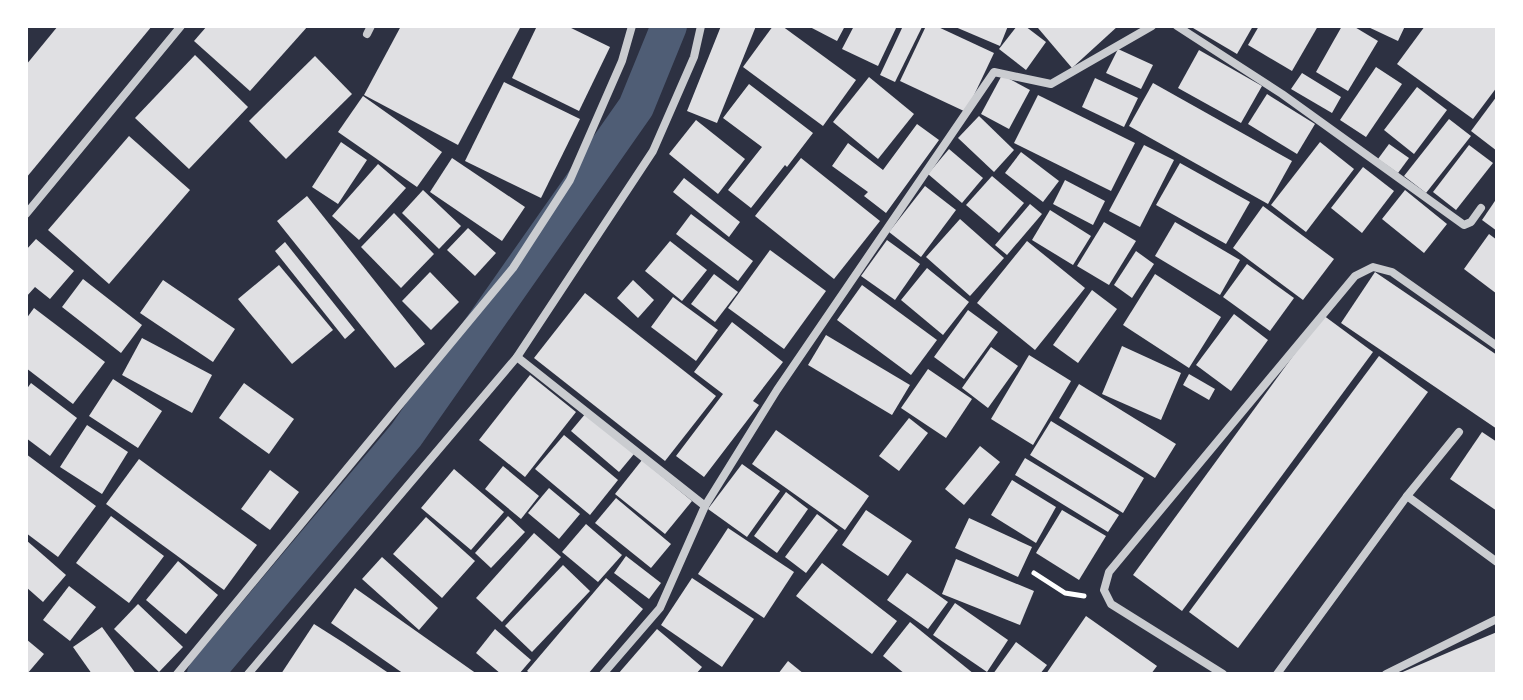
<svg xmlns="http://www.w3.org/2000/svg" width="1523" height="700" font-family="Literata,serif">
  <style>
    .lines { fill: none; stroke-linecap: round; stroke-linejoin: round }
    .canal { stroke: #4f5d75; stroke-width: 36 }
    .building { fill: #e0e0e3 }
    .path { stroke: #fff; stroke-width: 5 }
    .minor { stroke: #caccd0; stroke-width: 8 }
  </style>
  <rect width="100%" height="100%" fill="#2d3142"/>
  <g class="lines">
    <path class="canal" d="M 205,674 L 406,435 L 636,107 L 669,26"/>
  </g>
  <g class="building">
    <path d="M 58,26 L 152,26 L 26,178 L 26,65 Z"/>
    <path d="M 207,26 L 308,26 L 250,91 L 194,41 Z"/>
    <path d="M 401,26 L 521,26 L 458,145 L 364,95 Z"/>
    <path d="M 537,26 L 567,26 L 610,47 L 579,111 L 512,78 Z"/>
    <path d="M 721,26 L 756,26 L 717,123 L 687,111 Z"/>
    <path d="M 773,26 L 782,26 L 856,80 L 823,126 L 743,67 Z"/>
    <path d="M 808,26 L 845,26 L 837,41 Z"/>
    <path d="M 854,26 L 897,26 L 878,66 L 842,49 Z"/>
    <path d="M 903,26 L 922,27 L 895,82 L 880,75 Z"/>
    <path d="M 926,26 L 936,26 L 994,53 L 966,112 L 900,81 Z"/>
    <path d="M 953,26 L 1008,26 L 1000,46 Z"/>
    <path d="M 1017,26 L 1025,26 L 1046,42 L 1026,70 L 999,49 Z"/>
    <path d="M 1041,26 L 1118,26 L 1072,68 L 1038,28 Z"/>
    <path d="M 1194,26 L 1253,26 L 1237,54 L 1193,28 Z"/>
    <path d="M 1259,26 L 1318,26 L 1292,71 L 1248,45 Z"/>
    <path d="M 1342,26 L 1353,26 L 1378,41 L 1348,91 L 1316,72 Z"/>
    <path d="M 1366,26 L 1405,26 L 1398,41 Z"/>
    <path d="M 1425,26 L 1497,26 L 1497,87 L 1473,119 L 1397,64 Z"/>
    <path d="M 1118,49 L 1153,65 L 1141,89 L 1106,73 Z"/>
    <path d="M 1199,50 L 1262,86 L 1241,123 L 1178,88 Z"/>
    <path d="M 195,55 L 248,107 L 189,169 L 135,118 Z"/>
    <path d="M 315,56 L 352,94 L 286,159 L 249,121 Z"/>
    <path d="M 1376,67 L 1402,84 L 1366,137 L 1340,120 Z"/>
    <path d="M 1302,73 L 1341,97 L 1332,113 L 1291,89 Z"/>
    <path d="M 1002,75 L 1030,90 L 1009,129 L 981,114 Z"/>
    <path d="M 869,77 L 914,114 L 878,159 L 833,122 Z"/>
    <path d="M 1095,78 L 1138,98 L 1124,127 L 1082,107 Z"/>
    <path d="M 504,82 L 580,119 L 541,198 L 465,161 Z"/>
    <path d="M 1153,83 L 1292,161 L 1268,204 L 1129,126 Z"/>
    <path d="M 749,84 L 813,133 L 787,167 L 785,165 L 751,208 L 728,190 L 762,147 L 723,118 Z"/>
    <path d="M 1417,87 L 1447,110 L 1414,154 L 1384,130 Z"/>
    <path d="M 1267,94 L 1315,124 L 1297,154 L 1248,124 Z"/>
    <path d="M 1038,95 L 1135,143 L 1111,191 L 1014,143 Z"/>
    <path d="M 363,96 L 442,152 L 417,187 L 338,132 Z"/>
    <path d="M 1497,96 L 1497,151 L 1471,131 Z"/>
    <path d="M 979,116 L 1014,150 L 994,172 L 958,138 Z"/>
    <path d="M 1449,119 L 1471,136 L 1426,193 L 1404,176 Z"/>
    <path d="M 696,120 L 745,159 L 718,194 L 669,154 Z"/>
    <path d="M 917,124 L 939,140 L 886,213 L 864,196 L 868,192 L 832,166 L 848,143 L 883,170 Z"/>
    <path d="M 129,136 L 190,190 L 109,284 L 48,230 Z"/>
    <path d="M 341,142 L 367,160 L 338,204 L 312,187 Z"/>
    <path d="M 1320,142 L 1354,169 L 1306,232 L 1271,205 Z"/>
    <path d="M 1389,144 L 1409,158 L 1398,173 L 1378,159 Z"/>
    <path d="M 1144,145 L 1174,160 L 1140,227 L 1109,211 Z"/>
    <path d="M 1469,145 L 1493,163 L 1456,210 L 1433,192 Z"/>
    <path d="M 949,149 L 983,178 L 962,203 L 928,174 Z"/>
    <path d="M 1021,152 L 1059,181 L 1043,202 L 1005,173 Z"/>
    <path d="M 452,158 L 525,207 L 502,241 L 430,192 Z"/>
    <path d="M 801,158 L 880,221 L 834,279 L 755,216 Z"/>
    <path d="M 1180,163 L 1250,202 L 1226,244 L 1156,205 Z"/>
    <path d="M 378,164 L 406,188 L 359,240 L 332,216 Z"/>
    <path d="M 1363,167 L 1394,191 L 1362,233 L 1331,208 Z"/>
    <path d="M 992,176 L 1024,203 L 999,233 L 966,205 Z"/>
    <path d="M 684,178 L 740,222 L 729,237 L 673,192 Z"/>
    <path d="M 1065,180 L 1105,201 L 1093,225 L 1053,204 Z"/>
    <path d="M 925,186 L 956,210 L 921,257 L 889,232 Z"/>
    <path d="M 423,190 L 461,226 L 439,249 L 402,213 Z"/>
    <path d="M 1405,190 L 1447,224 L 1424,253 L 1382,219 Z"/>
    <path d="M 307,196 L 425,344 L 395,368 L 277,221 Z"/>
    <path d="M 1497,198 L 1497,231 L 1482,220 Z"/>
    <path d="M 1030,204 L 1042,214 L 1007,255 L 995,245 Z"/>
    <path d="M 1263,206 L 1334,259 L 1303,300 L 1233,248 Z"/>
    <path d="M 1050,210 L 1091,236 L 1073,265 L 1032,240 Z"/>
    <path d="M 394,213 L 434,254 L 401,288 L 361,247 Z"/>
    <path d="M 691,214 L 753,261 L 738,281 L 676,234 Z"/>
    <path d="M 960,219 L 1004,258 L 970,296 L 926,257 Z"/>
    <path d="M 1104,222 L 1136,241 L 1109,285 L 1077,266 Z"/>
    <path d="M 1175,222 L 1240,260 L 1220,295 L 1155,256 Z"/>
    <path d="M 468,228 L 496,253 L 475,276 L 447,250 Z"/>
    <path d="M 1489,234 L 1497,240 L 1497,294 L 1464,269 Z"/>
    <path d="M 36,239 L 74,271 L 50,299 L 35,287 L 26,297 L 26,250 Z"/>
    <path d="M 887,240 L 920,264 L 895,300 L 861,276 Z"/>
    <path d="M 670,241 L 707,270 L 682,301 L 645,271 Z"/>
    <path d="M 1027,241 L 1085,288 L 1035,350 L 977,303 Z"/>
    <path d="M 285,242 L 355,330 L 345,339 L 275,251 Z"/>
    <path d="M 770,250 L 826,291 L 784,349 L 728,308 Z"/>
    <path d="M 1136,251 L 1154,264 L 1132,298 L 1114,285 Z"/>
    <path d="M 1247,264 L 1294,298 L 1270,331 L 1223,297 Z"/>
    <path d="M 279,265 L 333,330 L 292,364 L 238,299 Z"/>
    <path d="M 927,268 L 969,302 L 943,335 L 901,300 Z"/>
    <path d="M 430,272 L 459,302 L 431,330 L 402,301 Z"/>
    <path d="M 1375,272 L 1497,355 L 1497,429 L 1341,323 Z"/>
    <path d="M 714,274 L 738,292 L 715,322 L 691,304 Z"/>
    <path d="M 1155,274 L 1221,317 L 1189,368 L 1123,325 Z"/>
    <path d="M 83,279 L 142,325 L 121,353 L 62,307 Z"/>
    <path d="M 163,280 L 235,329 L 213,362 L 140,313 Z"/>
    <path d="M 633,280 L 654,300 L 638,318 L 617,298 Z"/>
    <path d="M 862,285 L 937,340 L 911,375 L 837,320 Z"/>
    <path d="M 1092,290 L 1117,309 L 1078,363 L 1053,345 Z"/>
    <path d="M 585,293 L 716,396 L 665,461 L 534,358 Z"/>
    <path d="M 673,297 L 718,330 L 696,361 L 651,327 Z"/>
    <path d="M 34,308 L 105,362 L 73,404 L 26,368 L 26,319 Z"/>
    <path d="M 968,310 L 998,332 L 964,379 L 934,357 Z"/>
    <path d="M 1234,314 L 1268,340 L 1231,391 L 1196,365 Z"/>
    <path d="M 1323,315 L 1373,352 L 1182,611 L 1133,575 Z"/>
    <path d="M 732,322 L 783,362 L 753,401 L 759,405 L 704,477 L 676,456 L 723,394 L 694,372 Z"/>
    <path d="M 826,335 L 910,385 L 892,415 L 808,365 Z"/>
    <path d="M 142,338 L 212,375 L 192,413 L 122,375 Z"/>
    <path d="M 1122,346 L 1181,373 L 1161,420 L 1102,394 Z"/>
    <path d="M 991,347 L 1018,366 L 988,408 L 962,388 Z"/>
    <path d="M 1029,355 L 1071,381 L 1033,445 L 991,419 Z"/>
    <path d="M 1379,356 L 1428,392 L 1238,648 L 1189,612 Z"/>
    <path d="M 928,369 L 972,399 L 946,438 L 901,408 Z"/>
    <path d="M 1189,374 L 1215,389 L 1209,400 L 1183,385 Z"/>
    <path d="M 530,375 L 576,412 L 525,477 L 479,440 Z"/>
    <path d="M 113,379 L 162,411 L 138,448 L 89,416 Z"/>
    <path d="M 31,383 L 77,418 L 50,456 L 26,438 L 26,390 Z"/>
    <path d="M 244,383 L 294,419 L 269,454 L 219,418 Z"/>
    <path d="M 1079,384 L 1176,444 L 1155,478 L 1059,418 Z"/>
    <path d="M 586,413 L 634,454 L 619,472 L 571,431 Z"/>
    <path d="M 909,418 L 928,433 L 899,471 L 879,456 Z"/>
    <path d="M 1051,421 L 1144,478 L 1123,513 L 1030,455 Z"/>
    <path d="M 87,425 L 128,452 L 102,494 L 60,467 Z"/>
    <path d="M 776,430 L 869,496 L 845,530 L 752,464 Z"/>
    <path d="M 1482,432 L 1497,442 L 1497,511 L 1450,479 Z"/>
    <path d="M 564,435 L 618,480 L 590,515 L 535,469 Z"/>
    <path d="M 980,446 L 1000,462 L 964,505 L 945,489 Z"/>
    <path d="M 26,454 L 96,506 L 58,557 L 26,533 Z"/>
    <path d="M 1025,458 L 1119,515 L 1108,532 L 1015,475 Z"/>
    <path d="M 139,459 L 257,545 L 224,590 L 106,504 Z"/>
    <path d="M 642,460 L 692,501 L 665,534 L 615,494 Z"/>
    <path d="M 742,464 L 780,491 L 747,537 L 708,509 Z"/>
    <path d="M 503,466 L 539,496 L 521,519 L 485,489 Z"/>
    <path d="M 454,469 L 504,512 L 471,550 L 421,508 Z"/>
    <path d="M 270,470 L 299,492 L 270,530 L 241,509 Z"/>
    <path d="M 1012,480 L 1056,507 L 1036,543 L 991,515 Z"/>
    <path d="M 549,488 L 580,514 L 559,539 L 528,513 Z"/>
    <path d="M 786,492 L 808,509 L 777,553 L 754,536 Z"/>
    <path d="M 616,498 L 671,544 L 651,568 L 595,523 Z"/>
    <path d="M 866,510 L 912,541 L 888,576 L 842,545 Z"/>
    <path d="M 1062,510 L 1106,536 L 1079,580 L 1036,553 Z"/>
    <path d="M 817,514 L 838,530 L 806,573 L 785,557 Z"/>
    <path d="M 111,516 L 164,556 L 129,603 L 76,563 Z"/>
    <path d="M 508,516 L 525,532 L 491,568 L 475,553 Z"/>
    <path d="M 426,517 L 475,561 L 442,598 L 393,554 Z"/>
    <path d="M 969,518 L 1032,547 L 1018,577 L 955,548 Z"/>
    <path d="M 586,524 L 622,555 L 598,582 L 562,552 Z"/>
    <path d="M 728,528 L 794,572 L 764,618 L 698,574 Z"/>
    <path d="M 534,533 L 561,557 L 502,622 L 476,598 Z"/>
    <path d="M 26,540 L 66,575 L 43,602 L 26,587 Z"/>
    <path d="M 626,556 L 661,583 L 649,599 L 614,573 Z"/>
    <path d="M 382,557 L 438,608 L 419,630 L 362,579 Z"/>
    <path d="M 956,559 L 1034,591 L 1020,625 L 942,594 Z"/>
    <path d="M 178,561 L 218,595 L 186,634 L 146,600 Z"/>
    <path d="M 822,563 L 897,621 L 872,654 L 796,596 Z"/>
    <path d="M 563,565 L 590,591 L 532,652 L 505,626 Z"/>
    <path d="M 907,573 L 948,602 L 928,629 L 887,600 Z"/>
    <path d="M 606,578 L 643,609 L 588,674 L 531,674 L 527,671 Z"/>
    <path d="M 692,578 L 754,619 L 722,667 L 661,625 Z"/>
    <path d="M 69,586 L 96,607 L 70,641 L 43,620 Z"/>
    <path d="M 355,588 L 477,674 L 404,674 L 331,623 Z"/>
    <path d="M 955,603 L 1008,640 L 987,672 L 933,635 Z"/>
    <path d="M 138,604 L 183,647 L 159,672 L 114,629 Z"/>
    <path d="M 1086,616 L 1157,666 L 1151,674 L 1046,674 Z"/>
    <path d="M 910,622 L 974,674 L 905,674 L 883,656 Z"/>
    <path d="M 314,624 L 344,643 L 390,674 L 281,674 Z"/>
    <path d="M 102,627 L 136,674 L 92,674 L 73,647 Z"/>
    <path d="M 495,629 L 531,660 L 519,674 L 501,674 L 476,653 Z"/>
    <path d="M 657,629 L 702,667 L 696,674 L 618,674 Z"/>
    <path d="M 1497,632 L 1497,674 L 1398,674 L 1454,650 Z"/>
    <path d="M 26,639 L 44,654 L 27,674 L 26,674 Z"/>
    <path d="M 1016,642 L 1047,665 L 1040,674 L 993,674 Z"/>
    <path d="M 788,661 L 804,674 L 778,674 Z"/>
  </g>
  <g class="lines">
    <path class="path" d="M 1034,573 L 1065,593 L 1084,596"/>
    <g class="minor">
      <path d="M 1177,26 L 1282,94 L 1464,225 L 1471,222 L 1481,208"/>
      <path d="M 367,34 L 371,26"/>
      <path d="M 26,214 L 181,26"/>
      <path d="M 517,357 L 705,506 L 777,390 L 994,72 L 1051,84 L 1152,26"/>
      <path d="M 1407,496 L 1497,562"/>
      <path d="M 177,674 L 513,268 L 570,180 L 622,61 L 632,26"/>
      <path d="M 248,674 L 517,357 L 653,151 L 694,57 L 701,26"/>
      <path d="M 603,674 L 660,608 L 705,506"/>
      <path d="M 1223,674 L 1111,604 L 1104,590 L 1109,572 L 1355,276 L 1373,267 L 1392,272 L 1497,346"/>
      <path d="M 1277,674 L 1407,496 L 1459,432"/>
      <path d="M 1386,674 L 1497,619"/>
    </g>
  </g>
  <rect width="1523" height="700" fill="none" stroke="#ffffff" stroke-width="56"/>
</svg>
